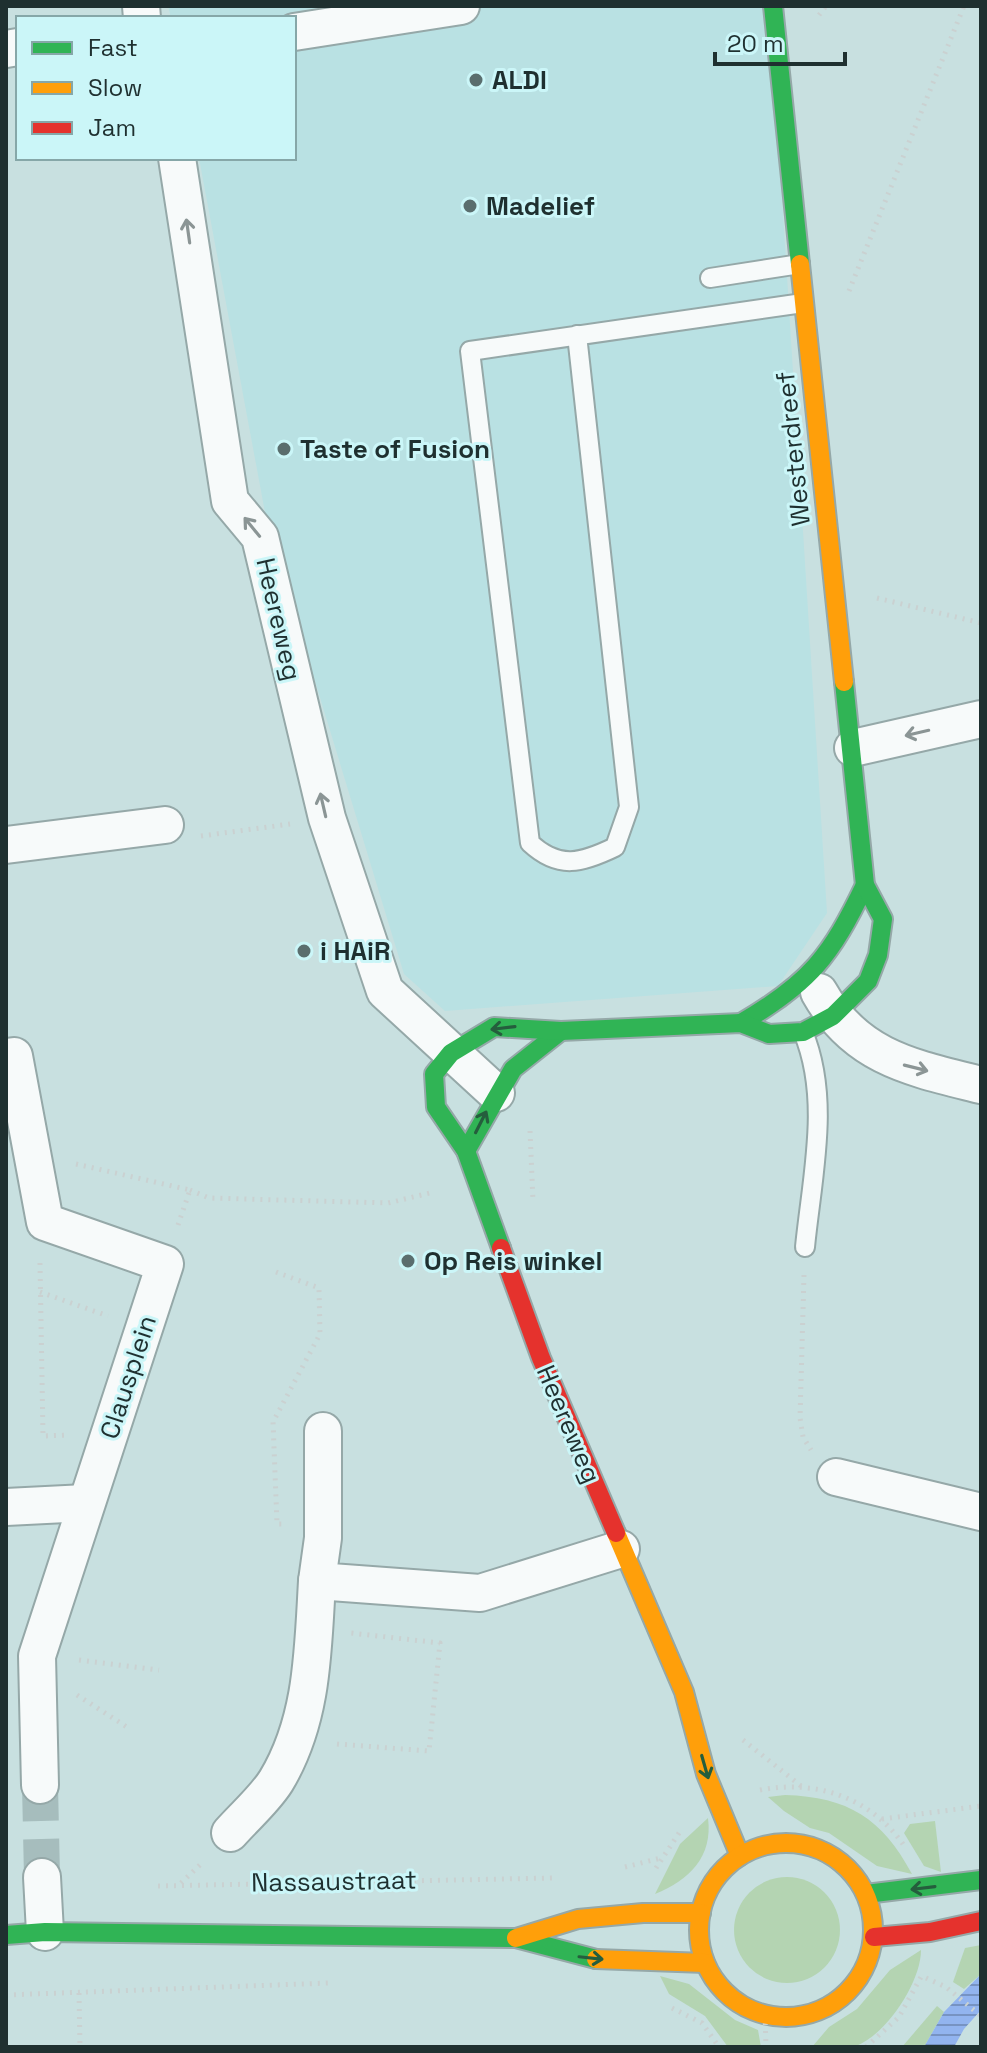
<svg xmlns="http://www.w3.org/2000/svg" width="987" height="2053" font-family="'Space Grotesk',sans-serif">
  <style>
    .built { fill: #b9e1e3 }
    .grass { fill: #b4d4b2 }
    .water { fill: url(#water-rules) }
    .lines { fill: none; stroke-linecap: round; stroke-linejoin: round }
    .street-tunnel { stroke: #a6bdbd; stroke-width: 36; stroke-dasharray: 36 18; stroke-linecap: butt }
    .lane-casing { stroke: #95a8a8; stroke-width: 22 }
    .street-casing { stroke: #95a8a8; stroke-width: 40 }
    .fast-casing { stroke: #95a8a8; stroke-width: 22 }
    .slow-casing { stroke: #95a8a8; stroke-width: 22 }
    .jam-casing { stroke: #95a8a8; stroke-width: 22 }
    .path { stroke: #cad1d1; stroke-width: 5; stroke-dasharray: 2 6; stroke-linecap: butt }
    .lane { stroke: #f7fafa; stroke-width: 18 }
    .street { stroke: #f7fafa; stroke-width: 36 }
    .fast { stroke: #30b455; stroke-width: 18 }
    .slow { stroke: #ff9f0a; stroke-width: 18 }
    .jam { stroke: #e5322d; stroke-width: 18 }
    .oneway { stroke: #8b9595 }
    .oneway2 { stroke: #255e3d }
    .poi-dot { fill: #5a6e6e; stroke: #cbf6f8; stroke-width: 3 }
    .labels { text-anchor: middle; dominant-baseline: central; stroke-width: 6; stroke-linejoin: round; paint-order: stroke }
    .poi-label { font-size: 26px; font-weight: bold; fill: #1f3030; stroke: #cbf6f8; text-anchor: start }
    .street-label { font-size: 26px; fill: #1f3030; stroke: #cbf6f8 }
  </style>
  <defs>
    <pattern id="water-rules" width="6" height="5" patternUnits="userSpaceOnUse" patternTransform="scale(2)"><rect width="6" height="5" fill="#92b4ef"/><path d="M0 2.5h6" fill="none" stroke="#7793c2"/></pattern>
  </defs>
  <rect width="100%" height="100%" fill="#c8e0e0"/>
  <path class="built" d="M 168,6 L 770,6 L 827,913 L 778,986 L 445,1011 L 404,974 L 267,523 L 199,158 L 294,158 L 294,18 L 171,18 Z"/>
  <g class="grass">
    <path d="M 785,1795 C 848,1797 882,1818 912,1874 L 877,1866 L 829,1833 L 810,1828 L 784,1811 L 768,1797 Z"/>
    <path d="M 708,1818 C 713,1856 690,1880 655,1894 L 680,1844 Z"/>
    <path d="M 935,1821 L 941,1872 L 924,1866 L 904,1833 L 910,1824 Z"/>
    <circle cx="787" cy="1930" r="53"/>
    <path d="M 981,1945 L 981,1974 L 964,1989 L 953,1982 L 965,1948 Z"/>
    <path d="M 921,1950 C 921,1982 887,2034 856,2046 C 844,2051 825,2047 812,2047 L 829,2027 L 857,2009 L 890,1970 Z"/>
    <path d="M 660,1976 L 689,1984 L 735,2020 L 758,2030 L 761,2047 L 728,2047 L 705,2016 L 669,1994 Z"/>
    <path d="M 937,2006 L 944,2012 L 924,2047 L 902,2047 Z"/>
  </g>
  <path class="water" d="M 981,1974 L 981,2010 L 964,2029 L 954,2047 L 924,2047 L 944,2012 Z"/>
  <g class="lines">
    <path class="street-tunnel" d="M 40,1785 L 42,1877"/>
    <g class="lane-casing">
      <g id="lane">
        <path d="M 710,278 L 800,264"/>
        <path d="M 577,335 L 629,807 L 615,847 C 582,863 559,870 530,843 L 470,351 L 803,303"/>
        <path d="M 803,1032 C 831,1099 812,1176 805,1247"/>
      </g>
    </g>
    <g class="street-casing">
      <g id="street">
        <path d="M 141,6 L 142,18"/>
        <path d="M 294,32 L 461,6"/>
        <path d="M 6,49 L 18,47"/>
        <path d="M 177,158 L 230,501 L 260,537 L 327,818 L 385,991 L 496,1093"/>
        <path d="M 853,748 L 981,719"/>
        <path d="M 6,845 L 165,825"/>
        <path d="M 819,992 C 856,1058 913,1068 981,1085"/>
        <path d="M 6,1057 L 14,1056 L 45,1222 L 165,1264 L 37,1656 L 40,1785"/>
        <path d="M 323,1431 L 323,1538 L 317,1581 L 480,1593 L 621,1549"/>
        <path d="M 836,1477 L 981,1512"/>
        <path d="M 6,1507 L 86,1503"/>
        <path d="M 230,1833 C 245,1816 264,1800 276,1781 C 313,1720 313,1650 317,1581"/>
        <path d="M 42,1877 L 45,1932"/>
      </g>
    </g>
    <g class="fast-casing">
      <g id="fast">
        <path d="M 773,6 L 800,264"/>
        <path d="M 741,1023 C 810,983 831,956 865,885"/>
        <path d="M 466,1151 L 513,1069 L 561,1031"/>
        <path d="M 501,1248 L 466,1151 L 436,1107 L 434,1074 L 451,1053 L 494,1027 L 561,1031 L 741,1023 L 769,1034 L 803,1032 L 833,1016 L 868,981 L 878,955 L 883,919 L 865,885 L 844,682"/>
        <path d="M 866,1894 L 981,1880"/>
        <path d="M 6,1935 L 45,1932 L 516,1938 L 596,1959"/>
      </g>
    </g>
    <g class="slow-casing">
      <g id="slow">
        <path d="M 800,264 L 844,682"/>
        <path d="M 616,1533 L 684,1692 L 706,1774 L 740,1856"/>
        <circle cx="786" cy="1930" r="87"/>
        <path d="M 516,1938 L 578,1919 L 643,1913 L 701,1913"/>
        <path d="M 596,1959 L 705,1963"/>
      </g>
    </g>
    <g class="jam-casing">
      <g id="jam">
        <path d="M 501,1248 L 541,1358 L 616,1533"/>
        <path d="M 874,1937 L 930,1932 L 981,1921"/>
      </g>
    </g>
    <g class="path">
      <path d="M 819,15 L 826,6"/>
      <path d="M 849,291 L 964,6"/>
      <path d="M 877,598 L 981,623"/>
      <path d="M 201,836 L 290,824"/>
      <path d="M 530,1131 L 533,1201"/>
      <path d="M 76,1164 L 190,1190 L 178,1225"/>
      <path d="M 190,1190 L 209,1198 L 388,1203 L 434,1192"/>
      <path d="M 40,1263 L 43,1436 L 68,1435"/>
      <path d="M 276,1272 L 319,1288 L 320,1334 L 273,1422 L 277,1524 L 282,1524"/>
      <path d="M 804,1275 L 800,1418 L 803,1437 L 811,1450"/>
      <path d="M 40,1292 L 108,1316"/>
      <path d="M 79,1660 L 159,1670"/>
      <path d="M 77,1695 L 130,1729"/>
      <path d="M 743,1740 L 801,1786"/>
      <path d="M 337,1744 L 429,1751 L 440,1643 L 351,1633"/>
      <path d="M 760,1790 C 817,1779 872,1798 905,1847"/>
      <path d="M 882,1819 L 981,1806"/>
      <path d="M 625,1867 L 661,1858"/>
      <path d="M 656,1868 L 681,1830"/>
      <path d="M 181,1883 L 203,1862"/>
      <path d="M 158,1886 L 552,1878"/>
      <path d="M 926,1978 L 946,1987 L 981,2016"/>
      <path d="M 79,1993 L 80,2047"/>
      <path d="M 6,1995 L 329,1983"/>
      <path d="M 672,2008 L 702,2023 L 719,2047"/>
      <path d="M 765,2015 L 766,2047"/>
      <path d="M 866,2047 L 899,2017 L 922,1975"/>
    </g>
    <use href="#lane" class="lane"/>
    <use href="#street" class="street"/>
    <use href="#fast" class="fast"/>
    <use href="#slow" class="slow"/>
    <use href="#jam" class="jam"/>
  </g>
  <defs><path id="oneway-shaft" d="M-6 0H5M1.5-3L5.5 0L1.5 3" fill="none" stroke-width="1.6" stroke-linecap="round" stroke-linejoin="round" transform="scale(2)"/></defs>
  <g class="oneway">
    <use href="#oneway-shaft" transform="translate(188 231) rotate(-98)"/>
    <use href="#oneway-shaft" transform="translate(252 527) rotate(-129)"/>
    <use href="#oneway-shaft" transform="translate(917 733) rotate(167)"/>
    <use href="#oneway-shaft" transform="translate(323 805) rotate(-103)"/>
    <use href="#oneway-shaft" transform="translate(916 1068) rotate(14)"/>
  </g>
  <g class="oneway2">
    <use href="#oneway-shaft" transform="translate(503 1028) rotate(173)"/>
    <use href="#oneway-shaft" transform="translate(481 1122) rotate(-63)"/>
    <use href="#oneway-shaft" transform="translate(705 1767) rotate(74)"/>
    <use href="#oneway-shaft" transform="translate(923 1888) rotate(173)"/>
    <use href="#oneway-shaft" transform="translate(591 1958) rotate(6)"/>
  </g>
  <g class="poi-dot">
    <circle cx="476" cy="80" r="8"/>
    <circle cx="470" cy="206" r="8"/>
    <circle cx="284" cy="449" r="8"/>
    <circle cx="304" cy="951" r="8"/>
    <circle cx="408" cy="1261" r="8"/>
  </g>
  <g class="labels">
    <g class="poi-label">
      <text x="492" y="80">ALDI</text>
      <text x="486" y="206">Madelief</text>
      <text x="300" y="449">Taste of Fusion</text>
      <text x="320" y="951">i HAiR</text>
      <text x="424" y="1261">Op Reis winkel</text>
    </g>
    <g class="street-label">
      <text transform="translate(793 449) rotate(-96)">Westerdreef</text>
      <text transform="translate(279 619) rotate(77)">Heereweg</text>
      <text transform="translate(128 1377) rotate(-72)">Clausplein</text>
      <text transform="translate(569 1424) rotate(67)">Heereweg</text>
      <text transform="translate(334 1881) rotate(-1)">Nassaustraat</text>
    </g>
  </g>
  <rect width="987" height="2053" fill="none" stroke="#1f3030" stroke-width="16"/>
  <rect x="16" y="16" width="280" height="144" fill="#cbf6f8" stroke="#86a7a8" stroke-width="2"/>
  <rect x="32" y="42" width="40" height="12" fill="#30b455" stroke="#86a7a8" stroke-width="2"/>
  <text x="88" y="56" font-size="24" fill="#1f3030">Fast</text>
  <rect x="32" y="82" width="40" height="12" fill="#ff9f0a" stroke="#86a7a8" stroke-width="2"/>
  <text x="88" y="96" font-size="24" fill="#1f3030">Slow</text>
  <rect x="32" y="122" width="40" height="12" fill="#e5322d" stroke="#86a7a8" stroke-width="2"/>
  <text x="88" y="136" font-size="24" fill="#1f3030">Jam</text>
  <path d="M715 52v12h130v-12" fill="none" stroke="#1f3030" stroke-width="4"/>
  <text x="727" y="52" font-size="24" fill="#1f3030" stroke="#cbf6f8" stroke-width="6" paint-order="stroke">20 m</text>
</svg>
